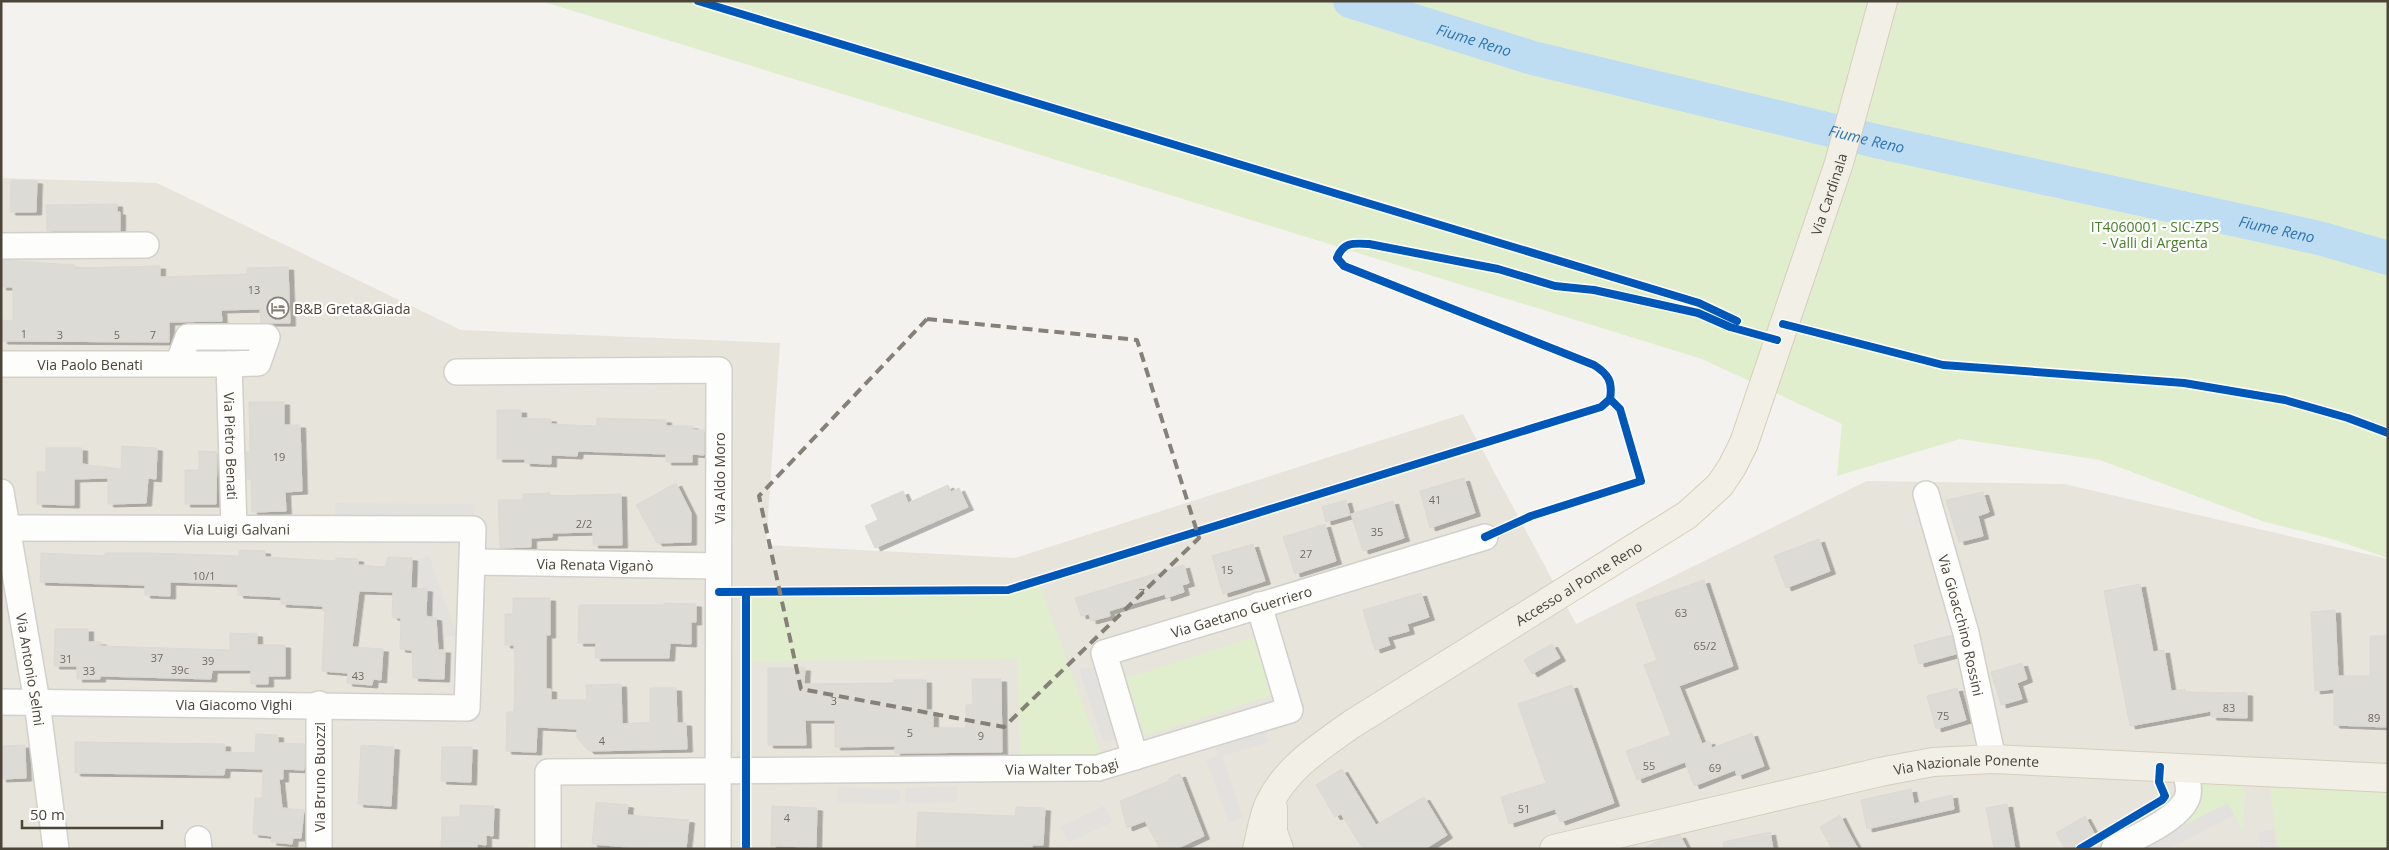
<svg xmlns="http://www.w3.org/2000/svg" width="2389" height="850" font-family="'Open Sans',sans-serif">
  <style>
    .residential { fill: #e7e4db }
    .green { fill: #e0eece }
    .parking { fill: #e3e1de }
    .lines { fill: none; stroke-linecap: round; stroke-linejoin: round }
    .river { stroke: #bedcf2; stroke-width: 34 }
    .building { fill: #dddbd6; stroke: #dcd9d3; filter: url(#shadow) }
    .minor-casing { stroke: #d1d0cb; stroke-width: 28 }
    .major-casing { stroke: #d6cebb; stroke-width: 30 }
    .minor { stroke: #fdfdfc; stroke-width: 25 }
    .major { stroke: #f2efe6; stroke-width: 28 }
    .cycleway-casing { stroke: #fff; stroke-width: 11 }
    .cycleway { stroke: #0057b8; stroke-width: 8 }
    .marked { fill: none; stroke: #868178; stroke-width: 4; stroke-dasharray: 10 6; stroke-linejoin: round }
    .labels { text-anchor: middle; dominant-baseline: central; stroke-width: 4.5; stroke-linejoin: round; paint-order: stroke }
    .number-label { font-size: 11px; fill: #706a61 }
    .street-label { font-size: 14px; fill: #4b4439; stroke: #fff }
    .park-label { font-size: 14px; fill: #477f29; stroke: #fff }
    .poi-label { font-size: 14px; fill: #4b4439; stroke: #fff; text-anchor: start }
    .water-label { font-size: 15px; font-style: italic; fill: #2d76b2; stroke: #fff }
  </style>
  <defs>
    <filter id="shadow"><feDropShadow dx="5.5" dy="3" stdDeviation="0" flood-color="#0004"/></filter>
  </defs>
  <rect width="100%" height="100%" fill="#f3f2ee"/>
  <path class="residential" d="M 1,178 L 157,183 L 461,330 L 780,343 L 766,545 L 1015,558 L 1463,414 L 1576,624 L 1867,481 L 2064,484 L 2388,559 L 2388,849 L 1,849 Z"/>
  <g class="green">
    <path d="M 541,1 L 2388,1 L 2388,558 L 2332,539 L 2265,522 L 2100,460 L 1960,439 L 1837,476 L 1842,424 L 1702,359 Z"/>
    <path d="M 1038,581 L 1102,757 L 1020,760 L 1017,659 L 752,661 L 752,586 L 1008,590 Z"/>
    <path d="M 1254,637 L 1272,695 L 1145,736 L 1126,678 Z"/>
    <path d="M 2203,782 L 2242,783 L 2245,790 L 2243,832 L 2228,803 L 2174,830 L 2186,818 L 2200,784 Z"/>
    <path d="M 2270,788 L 2388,792 L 2388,849 L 2278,849 Z"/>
  </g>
  <g class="parking">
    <path d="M 335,503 L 475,504 L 474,522 L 335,521 Z"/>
    <path d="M 429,556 L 457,635 L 437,638 L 412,561 Z"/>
    <path d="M 1097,667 L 1122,738 L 1103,742 L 1079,669 Z"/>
    <path d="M 1265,726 L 1269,742 L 1222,756 L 1243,818 L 1229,823 L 1206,760 L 1218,756 L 1214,740 Z"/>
    <path d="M 957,786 L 957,802 L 905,803 L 906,788 Z"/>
    <path d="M 838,787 L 901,790 L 900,804 L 836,803 Z"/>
    <path d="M 2228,803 L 2234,815 L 2168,849 L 2138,849 Z"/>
    <path d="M 1104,806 L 1113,822 L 1069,842 L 1059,827 Z"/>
    <path d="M 2274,829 L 2276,849 L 2260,849 L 2259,832 Z"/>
  </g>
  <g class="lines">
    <path class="river" id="s1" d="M 1350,1 L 1533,58 L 1876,141 L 2319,238 L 2388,258"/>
  </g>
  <g class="building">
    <path d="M 11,180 L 37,181 L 36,212 L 10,212 Z"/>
    <path d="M 117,204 L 117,212 L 120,212 L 120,231 L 47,231 L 46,205 Z"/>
    <path d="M 1,260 L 75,265 L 75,268 L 160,266 L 160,277 L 247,274 L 247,268 L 288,267 L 290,323 L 261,323 L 260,309 L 221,310 L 222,321 L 169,322 L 169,342 L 2,341 L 2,320 L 13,321 L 13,287 L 1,287 Z"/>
    <path d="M 249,402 L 284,402 L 284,425 L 300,425 L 302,491 L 285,492 L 286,511 L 252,512 L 251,479 L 247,479 L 246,452 L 250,452 Z"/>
    <path d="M 497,410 L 521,410 L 521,418 L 551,419 L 551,424 L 597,426 L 597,418 L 666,420 L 666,426 L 693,426 L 692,430 L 704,430 L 704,455 L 692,454 L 692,462 L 666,462 L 666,454 L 578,451 L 577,456 L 551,455 L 551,464 L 525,463 L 525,459 L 497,459 Z"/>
    <path d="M 122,446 L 157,448 L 156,479 L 148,478 L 146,503 L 108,504 L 108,478 L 74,479 L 74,505 L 37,504 L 37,472 L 46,472 L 46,448 L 82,448 L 82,464 L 121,469 Z"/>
    <path d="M 199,451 L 217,452 L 216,504 L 185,504 L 185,470 L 199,470 Z"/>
    <path d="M 1464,478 L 1475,513 L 1430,528 L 1420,491 Z"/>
    <path d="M 676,483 L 691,513 L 691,542 L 657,543 L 636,505 Z"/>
    <path d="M 948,485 L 951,492 L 959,488 L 968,507 L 875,548 L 865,526 L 878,520 L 871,505 L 903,491 L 908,503 Z"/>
    <path d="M 1983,492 L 1989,512 L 1978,516 L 1983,536 L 1959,542 L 1946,500 Z"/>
    <path d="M 550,493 L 550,496 L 621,494 L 622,545 L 593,545 L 593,532 L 552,533 L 552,537 L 531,538 L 531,547 L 500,548 L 498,500 L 523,500 L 523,494 Z"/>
    <path d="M 1346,500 L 1350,515 L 1326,522 L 1322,507 Z"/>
    <path d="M 1393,501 L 1404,538 L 1363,551 L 1351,514 Z"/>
    <path d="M 1325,524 L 1336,561 L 1295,574 L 1283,537 Z"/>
    <path d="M 1819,539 L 1830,571 L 1786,588 L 1774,556 Z"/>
    <path d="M 1253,544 L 1265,581 L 1223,594 L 1212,556 Z"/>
    <path d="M 240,550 L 265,551 L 265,557 L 336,561 L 336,558 L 358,559 L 358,565 L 385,567 L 388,557 L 412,558 L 411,588 L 427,589 L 426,616 L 436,618 L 438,650 L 445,650 L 444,679 L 413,678 L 412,650 L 400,649 L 401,618 L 392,617 L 393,592 L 359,591 L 352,647 L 383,649 L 381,680 L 373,679 L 372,685 L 347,683 L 348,673 L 322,671 L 325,611 L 323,611 L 323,606 L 281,604 L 281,597 L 238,595 L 238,584 L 170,582 L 170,596 L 145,595 L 145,585 L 40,582 L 41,553 L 105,556 L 105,553 L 152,553 L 239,556 Z"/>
    <path d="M 1184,565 L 1189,583 L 1182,585 L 1184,592 L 1166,598 L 1165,594 L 1109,611 L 1110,616 L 1091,621 L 1089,614 L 1081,616 L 1075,598 Z"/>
    <path d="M 1704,580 L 1733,666 L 1679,686 L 1702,744 L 1709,741 L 1712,748 L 1752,733 L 1764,766 L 1737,776 L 1735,770 L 1694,786 L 1685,762 L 1637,780 L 1626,751 L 1671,735 L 1644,665 L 1657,660 L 1636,604 Z"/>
    <path d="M 2140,584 L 2153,652 L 2164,650 L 2171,691 L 2185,689 L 2185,692 L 2247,693 L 2247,718 L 2211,717 L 2211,711 L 2130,726 L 2104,591 Z"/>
    <path d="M 1421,593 L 1429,617 L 1407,624 L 1409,631 L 1387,637 L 1390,645 L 1375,650 L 1363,610 Z"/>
    <path d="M 513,598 L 550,598 L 550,635 L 546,635 L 546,689 L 551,689 L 551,700 L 587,700 L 586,685 L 621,684 L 622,724 L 650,722 L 650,688 L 676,688 L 677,723 L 686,723 L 687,749 L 589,751 L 577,738 L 577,729 L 537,727 L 536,752 L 506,751 L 507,712 L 514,712 L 515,664 L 514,645 L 505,645 L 505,614 L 513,614 Z"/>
    <path d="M 664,603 L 696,604 L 696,622 L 691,622 L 691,644 L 670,643 L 669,658 L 595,658 L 596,643 L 578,643 L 579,605 L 664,605 Z"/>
    <path d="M 2335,610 L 2338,676 L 2370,676 L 2370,636 L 2388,636 L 2388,727 L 2334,725 L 2334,689 L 2315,691 L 2311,612 Z"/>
    <path d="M 55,629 L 88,629 L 88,642 L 101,642 L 100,646 L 230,650 L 230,633 L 257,634 L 257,645 L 285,645 L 285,676 L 268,676 L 268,684 L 251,684 L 251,670 L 212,670 L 211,679 L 100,676 L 100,679 L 77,679 L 77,666 L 54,666 Z"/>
    <path d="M 1952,635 L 1956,654 L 1919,664 L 1914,645 Z"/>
    <path d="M 1552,644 L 1560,658 L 1532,674 L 1524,660 Z"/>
    <path d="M 2022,663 L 2027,679 L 2017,683 L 2022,699 L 2001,705 L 1991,672 Z"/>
    <path d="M 768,668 L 805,668 L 804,684 L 894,683 L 894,680 L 926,680 L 926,710 L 933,710 L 933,728 L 966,728 L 966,705 L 973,705 L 972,679 L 1001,679 L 1002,752 L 895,753 L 895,746 L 835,747 L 835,720 L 805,720 L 806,745 L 768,745 Z"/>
    <path d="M 1572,685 L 1614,803 L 1560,822 L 1555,809 L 1509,824 L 1501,797 L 1546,783 L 1518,704 Z"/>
    <path d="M 1957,688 L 1966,720 L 1936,729 L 1927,696 Z"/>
    <path d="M 256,734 L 278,735 L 278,743 L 305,744 L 304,770 L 283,769 L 283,779 L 279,779 L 282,808 L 304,810 L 301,838 L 293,838 L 292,844 L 271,842 L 272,836 L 253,834 L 255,798 L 262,798 L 263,769 L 225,768 L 224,775 L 75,773 L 75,742 L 225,744 L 225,752 L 255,753 Z"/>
    <path d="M 25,745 L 26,778 L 1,779 L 1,746 Z"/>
    <path d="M 361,745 L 394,747 L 391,806 L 358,804 Z"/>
    <path d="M 442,747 L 472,747 L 471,782 L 441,781 Z"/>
    <path d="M 1342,769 L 1376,825 L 1424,797 L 1447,835 L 1425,849 L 1363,849 L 1341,814 L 1335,817 L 1316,785 Z"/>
    <path d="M 1180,774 L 1204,836 L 1176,849 L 1160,849 L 1145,821 L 1127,828 L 1120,801 L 1169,781 L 1169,778 Z"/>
    <path d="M 1911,789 L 1914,804 L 1952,795 L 1954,809 L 1867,829 L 1861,800 Z"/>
    <path d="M 596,802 L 628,805 L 627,815 L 689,820 L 686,849 L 650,849 L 592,844 Z"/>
    <path d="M 2007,804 L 2015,849 L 1994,849 L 1986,808 Z"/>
    <path d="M 460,805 L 494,806 L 493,836 L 486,835 L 486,845 L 477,844 L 477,849 L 441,849 L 442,817 L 460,817 Z"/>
    <path d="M 772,806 L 817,808 L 816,847 L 771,846 Z"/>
    <path d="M 1016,807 L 1045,808 L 1043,845 L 1032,845 L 1032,849 L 916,849 L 918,812 L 1015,816 Z"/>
    <path d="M 1840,815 L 1849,833 L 1858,849 L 1832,849 L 1820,827 Z"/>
    <path d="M 2085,816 L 2095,835 L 2070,849 L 2065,849 L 2056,833 Z"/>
    <path d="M 1770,832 L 1773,849 L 1724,849 L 1723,842 Z"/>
    <path d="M 1680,835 L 1687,849 L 1642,849 L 1660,840 Z"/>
  </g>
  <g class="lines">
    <g class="minor-casing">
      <g id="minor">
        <path d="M 1,246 L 146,245"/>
        <path id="s2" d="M 1,364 L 229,364 L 258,363 L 267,337 L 188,337 L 178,364"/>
        <path id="s3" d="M 229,364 L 234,528"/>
        <path d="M 457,372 L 719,370 L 718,849"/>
        <path id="s4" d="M 1,492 L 37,702 L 56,849"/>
        <path id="s5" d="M 1926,494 L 1966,633 L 1993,759"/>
        <path id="s6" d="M 1,528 L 473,529 L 467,708 L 1,702"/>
        <path id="s7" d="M 473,562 L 718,566"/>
        <path id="s8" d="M 1135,757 L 1104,653 L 1485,537"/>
        <path d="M 198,839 L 199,849"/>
        <path d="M 319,849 L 319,704"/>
        <path id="s9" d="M 548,849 L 548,772 L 1098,768 L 1290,710 L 1259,605"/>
        <path d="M 2114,849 C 2134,838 2183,818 2188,795 C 2190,786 2186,776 2184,768"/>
      </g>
    </g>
    <g class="major-casing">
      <g id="major">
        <path d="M 1273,808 L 1273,832 L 1279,849"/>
        <path id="s10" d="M 1257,849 C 1261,834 1263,817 1269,804 C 1287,767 1320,747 1352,724 L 1687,515 L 1720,485 L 1732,467 L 1744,443 L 1839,163 L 1883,1"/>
        <path id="s11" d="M 1554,849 L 1880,772 L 1933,762 L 1993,759 L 2388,778"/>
      </g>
    </g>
    <use href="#minor" class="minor"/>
    <use href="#major" class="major"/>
    <g class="cycleway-casing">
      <g id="cycleway">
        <path d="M 698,1 L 1699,303 L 1737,321"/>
        <path d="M 1783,324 L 1943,365 L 2184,383 L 2285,400 L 2348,418 L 2388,433"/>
        <path d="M 1485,537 L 1531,516 L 1641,481 L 1620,409 L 1610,399"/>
        <path d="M 719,592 L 1008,590 L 1601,407 L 1610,399 C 1613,381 1608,374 1594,365 L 1344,266 L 1337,258 C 1343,242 1353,243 1369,244 L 1498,269 L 1555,286 L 1594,290 L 1698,313 L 1730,327 L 1777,340"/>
        <path d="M 746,849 L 746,592"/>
        <path d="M 2080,849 L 2162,800 L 2165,796 L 2159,782 L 2160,767"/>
      </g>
    </g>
    <use href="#cycleway" class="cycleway"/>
  </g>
  <path class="marked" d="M 927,319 L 1137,340 L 1199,538 L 1004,727 L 801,689 L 759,496 Z"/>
  <defs>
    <g id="hotel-ring" transform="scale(1.125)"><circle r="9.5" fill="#fff" stroke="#868178" stroke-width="1.5"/><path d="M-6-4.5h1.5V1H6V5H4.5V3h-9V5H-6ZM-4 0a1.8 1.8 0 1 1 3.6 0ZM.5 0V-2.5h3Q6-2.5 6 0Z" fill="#868178"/></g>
  </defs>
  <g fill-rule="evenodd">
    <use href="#hotel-ring" x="278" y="308"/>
  </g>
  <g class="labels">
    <g class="number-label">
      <text x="254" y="289">13</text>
      <text x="24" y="333">1</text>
      <text x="60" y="334">3</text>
      <text x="117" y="334">5</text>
      <text x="153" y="334">7</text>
      <text x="279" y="456">19</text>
      <text x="1435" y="499">41</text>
      <text x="584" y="523">2/2</text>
      <text x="1377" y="531">35</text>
      <text x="1306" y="553">27</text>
      <text x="1227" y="569">15</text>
      <text x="204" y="575">10/1</text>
      <text x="1142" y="592">7</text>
      <text x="1681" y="612">63</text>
      <text x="1705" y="645">65/2</text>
      <text x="157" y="657">37</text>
      <text x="66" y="658">31</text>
      <text x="208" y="660">39</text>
      <text x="180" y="669">39c</text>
      <text x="89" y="670">33</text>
      <text x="358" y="675">43</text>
      <text x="834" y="700">3</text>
      <text x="2229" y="707">83</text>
      <text x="1943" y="715">75</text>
      <text x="2374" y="717">89</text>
      <text x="910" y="732">5</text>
      <text x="981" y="735">9</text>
      <text x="602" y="740">4</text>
      <text x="1649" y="765">55</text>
      <text x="1715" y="767">69</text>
      <text x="1524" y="808">51</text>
      <text x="787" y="817">4</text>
    </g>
    <g class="street-label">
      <text stroke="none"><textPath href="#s10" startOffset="914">Via Cardinala</textPath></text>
      <text stroke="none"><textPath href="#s2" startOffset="89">Via Paolo Benati</textPath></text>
      <text stroke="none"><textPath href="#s3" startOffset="82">Via Pietro Benati</textPath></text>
      <text transform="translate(719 478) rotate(-90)">Via Aldo Moro</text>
      <text stroke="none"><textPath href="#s6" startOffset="236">Via Luigi Galvani</textPath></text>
      <text stroke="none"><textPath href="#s7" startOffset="122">Via Renata Viganò</textPath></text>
      <text stroke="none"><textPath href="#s10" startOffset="430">Accesso al Ponte Reno</textPath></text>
      <text stroke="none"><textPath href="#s8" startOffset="252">Via Gaetano Guerriero</textPath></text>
      <text stroke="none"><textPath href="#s5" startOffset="136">Via Gioacchino Rossini</textPath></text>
      <text stroke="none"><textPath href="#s4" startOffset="180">Via Antonio Selmi</textPath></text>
      <text x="234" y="704">Via Giacomo Vighi</text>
      <text stroke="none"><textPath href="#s9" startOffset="591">Via Walter Tobagi</textPath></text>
      <text stroke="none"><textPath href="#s11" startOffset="422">Via Nazionale Ponente</textPath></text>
      <text transform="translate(319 777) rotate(-90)">Via Bruno Buozzi</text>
    </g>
    <g class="park-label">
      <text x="2155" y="226">IT4060001 - SIC-ZPS<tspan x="2155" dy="16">- Valli di Argenta</tspan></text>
    </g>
    <g class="poi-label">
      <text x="294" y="308">B&amp;B Greta&amp;Giada</text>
    </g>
    <g class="water-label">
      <text stroke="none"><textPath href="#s1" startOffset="130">Fiume Reno</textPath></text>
      <text stroke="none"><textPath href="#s1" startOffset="535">Fiume Reno</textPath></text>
      <text stroke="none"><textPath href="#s1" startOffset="955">Fiume Reno</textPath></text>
    </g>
  </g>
  <rect width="2389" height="850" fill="none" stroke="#4b4439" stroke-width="5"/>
  <path d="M22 820v8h140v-8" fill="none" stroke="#4b4439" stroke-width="2.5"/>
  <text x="30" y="820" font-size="15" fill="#4b4439" stroke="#ffffff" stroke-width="4" paint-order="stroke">50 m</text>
</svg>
